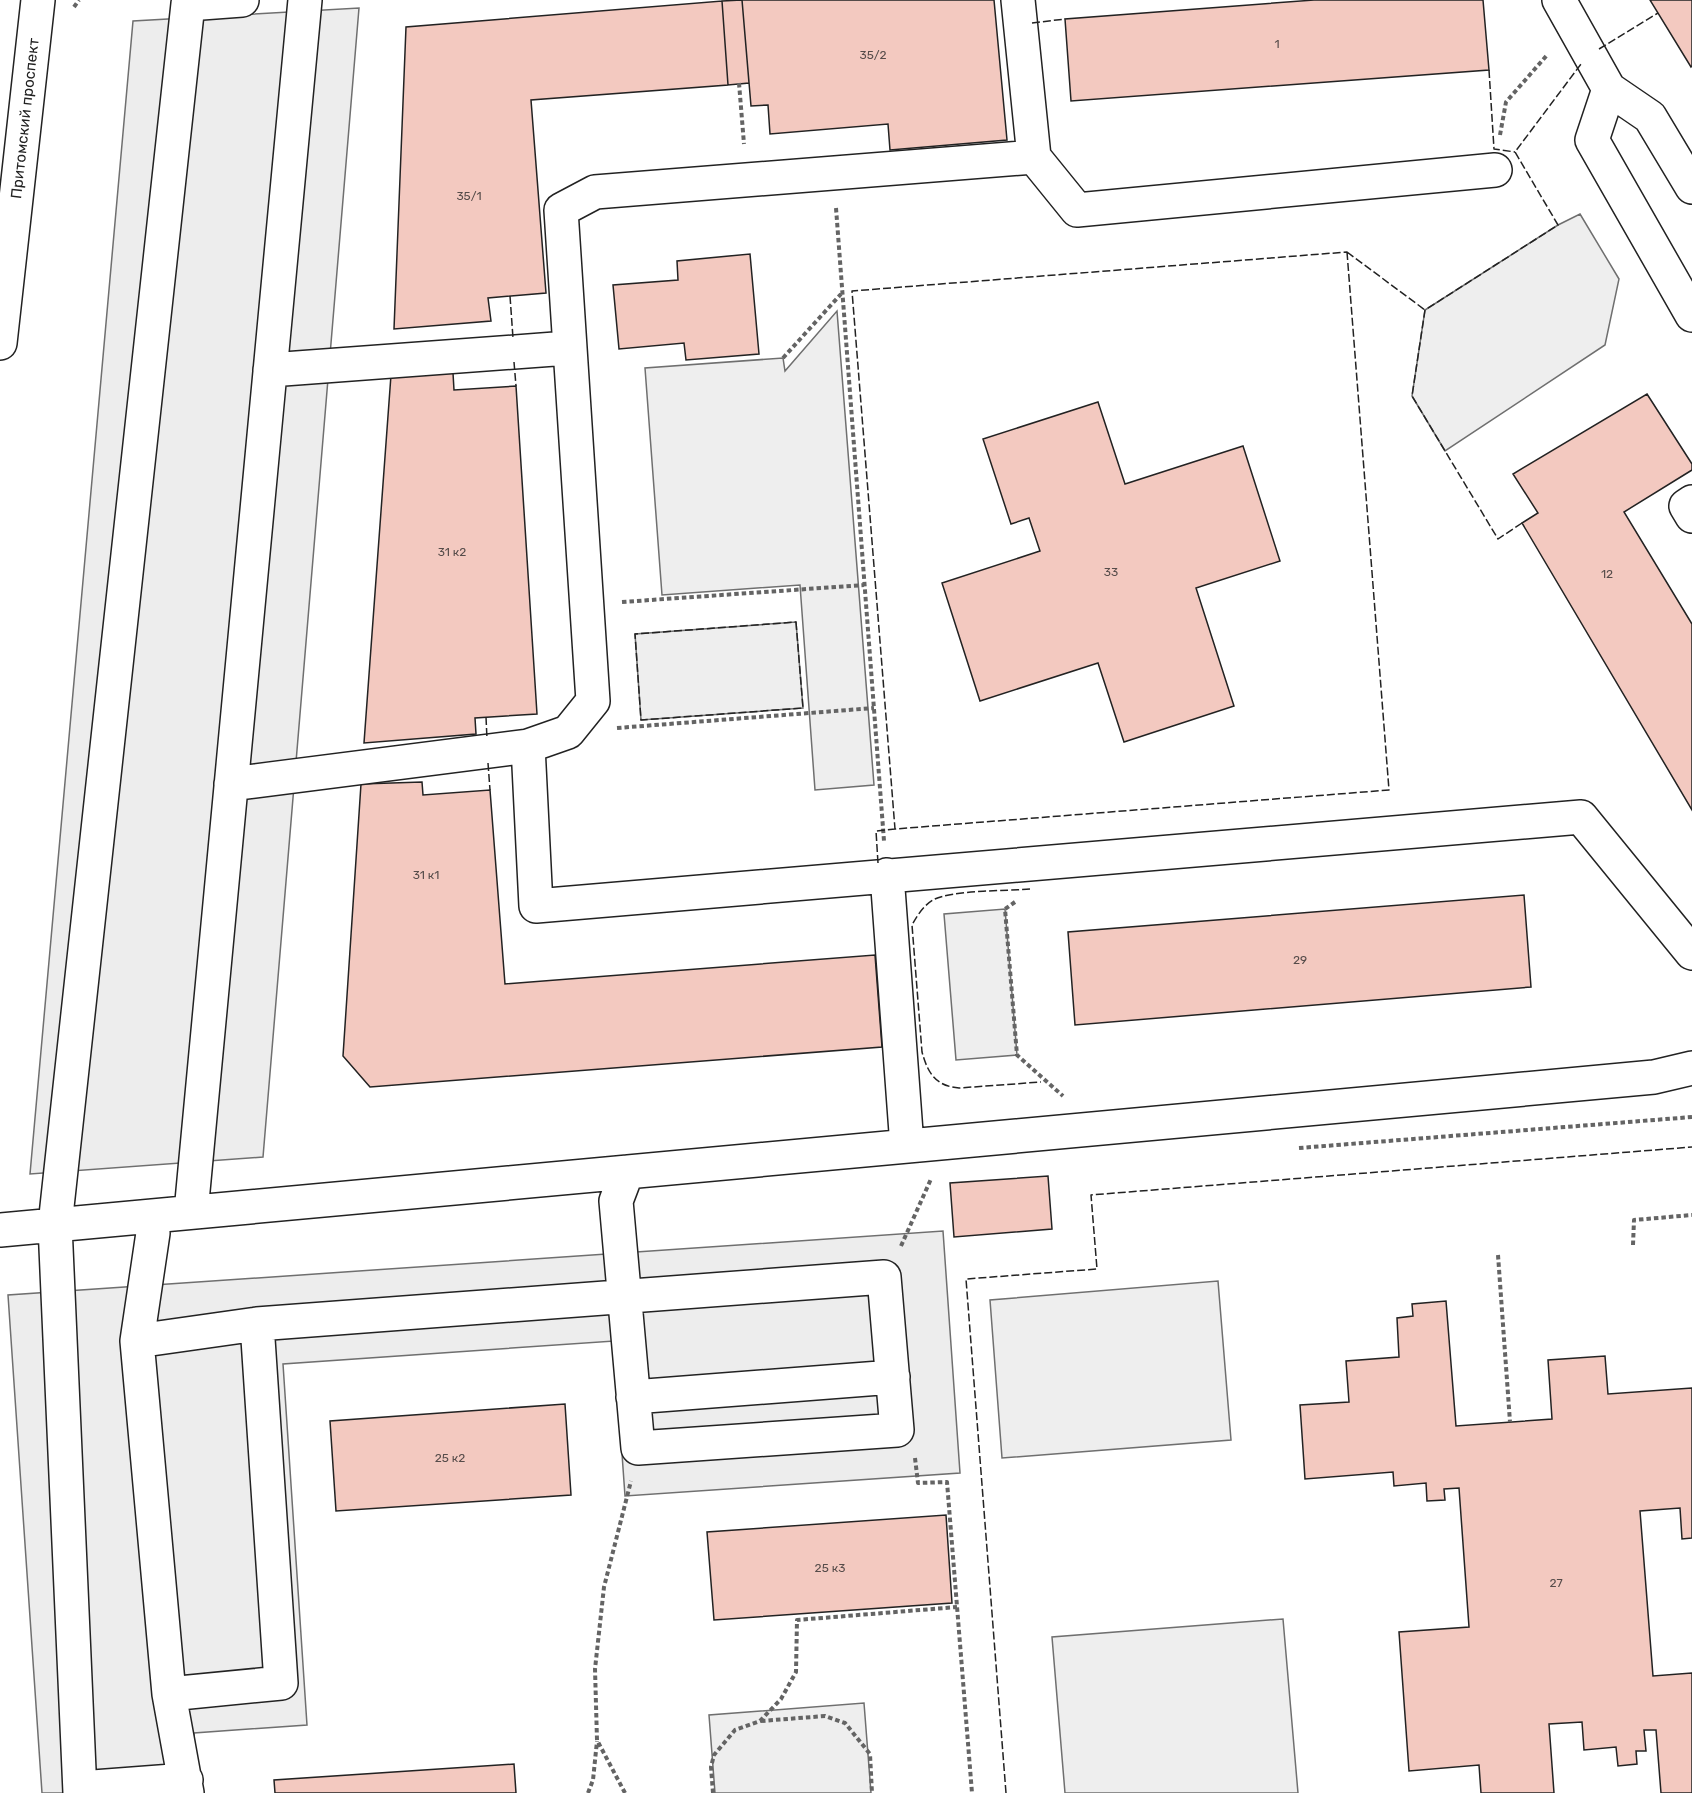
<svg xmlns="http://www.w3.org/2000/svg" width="1692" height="1793" font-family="Rubik,sans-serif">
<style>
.green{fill:#eee;stroke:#6f6f6f;stroke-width:1.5}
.parking{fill:#ededed;stroke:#6f6f6f;stroke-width:1.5}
.building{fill:#f3c9c0;stroke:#222;stroke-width:1.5}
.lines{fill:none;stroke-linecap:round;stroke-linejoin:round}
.minor-casing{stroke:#222;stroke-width:36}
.major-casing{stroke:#222;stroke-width:36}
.path{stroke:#646464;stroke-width:4;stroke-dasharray:4.5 3;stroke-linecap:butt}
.minor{stroke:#fff;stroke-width:33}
.major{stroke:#fff;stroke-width:33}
.fence{stroke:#222;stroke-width:1.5;stroke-dasharray:8 3;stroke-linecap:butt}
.labels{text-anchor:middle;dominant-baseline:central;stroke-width:4.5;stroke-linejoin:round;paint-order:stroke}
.number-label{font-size:12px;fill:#564c4a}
.street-label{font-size:15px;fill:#222;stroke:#fff}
</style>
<rect width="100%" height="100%" fill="#fff"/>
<path class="green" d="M1580,214L1619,279L1605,345L1445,451L1412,396L1425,310L1558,225Z
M837,311L874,785L815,790L800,585L662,595L645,368L783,358L785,371Z
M796,622L803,708L641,720L635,634Z
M1005,909L1017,1055L956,1060L944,914Z
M1218,1281L1231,1440L1002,1458L990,1300Z
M1283,1619L1298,1793H1065L1052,1637Z
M864,1703L871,1793H715L709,1715Z"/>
<path class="parking" d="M359,8L263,1157L30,1174L133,21Z
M943,1231L960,1473L625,1496L614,1341L283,1364L307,1725L194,1733L197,1793H42L8,1295Z"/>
<path class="building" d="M742,0H994L1007,140L890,150L888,124L770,134L768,105L751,106Z
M742,0L749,83L728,85L722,1Z
M1314,0H1483L1489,70L1071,101L1065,19Z
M1650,0H1692V66L1691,67Z
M722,1L728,85L531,100L546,293L488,298L491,321L394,329L406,27Z
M750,254L759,354L686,360L684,343L619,349L613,285L678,280L677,261Z
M453,373L454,390L516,386L537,714L475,718L476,734L364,743L391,375Z
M1647,394L1692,464V470L1624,512L1692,624V810L1522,523L1538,513L1513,474Z
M1098,402L1125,484L1243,446L1280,561L1196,588L1234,706L1124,742L1098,663L980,701L942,583L1040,551L1029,518L1011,524L983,439Z
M422,782L423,795L490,790L505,984L875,955L882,1047L370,1087L343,1056L361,784Z
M1524,895L1531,987L1075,1025L1068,932Z
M1048,1176L1052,1229L954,1237L950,1183Z
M1446,1301L1456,1426L1552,1419L1548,1360L1605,1356L1608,1394L1692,1388V1538L1682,1539L1680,1508L1640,1511L1653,1676L1692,1673V1793H1661L1656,1730H1644L1646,1751H1636L1637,1764L1618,1766L1616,1747L1584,1750L1582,1722L1549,1724L1554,1793H1481L1479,1765L1409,1771L1399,1632L1469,1627L1459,1488L1444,1489L1445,1500L1427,1501L1426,1483L1394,1486L1393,1472L1305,1479L1300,1405L1349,1402L1346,1361L1399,1357L1397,1318L1413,1316L1412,1304Z
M565,1404L571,1495L336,1511L330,1421Z
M946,1515L952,1603L714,1620L707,1532Z
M514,1764L516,1793H275L274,1780Z"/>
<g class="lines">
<defs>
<path id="minor" d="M1018,0L1034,157L595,192L561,210L593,701L568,732L528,746L536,906L1581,817L1692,953
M1559,0L1609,89L1650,117L1692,187
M1609,89L1592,140L1692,315
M1034,157L1077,210L1495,170
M270,370L568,348
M1692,502L1686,506L1692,516
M231,784L528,746
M887,875L907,1146
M191,1212L305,0
M152,1216L153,1233L137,1341L169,1694L187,1793
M0,1230L1654,1077L1692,1068
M137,1341L257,1324L884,1277L897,1430L638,1448L616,1201L627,1172
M633,1397L893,1377
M169,1694L281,1683L257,1324
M80,1788L186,1780
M80,1793L55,1225L188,4L242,0"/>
<g id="major">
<path id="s1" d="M0,343L38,0"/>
</g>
</defs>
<use href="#minor" class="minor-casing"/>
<use href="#major" class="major-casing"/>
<path class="path" d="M74,7L79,0
M739,83L744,144
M1500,135L1506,102L1548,54
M836,208L884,841
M783,358L841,294
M622,602L864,585
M617,728L874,708
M1015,902L1005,909L1017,1055L1063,1096
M1299,1148L1692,1117
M1633,1245L1634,1220L1692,1215
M901,1246L931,1179
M1498,1255L1510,1422
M915,1458L918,1483L947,1482L972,1793
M761,1721L825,1716L845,1723L870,1754L872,1793
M588,1793L593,1780L597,1741
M625,1793L597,1740L595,1669L604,1587L631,1481
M713,1793L711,1767L714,1755L735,1730L760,1721L781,1699L796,1672L797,1620L957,1607"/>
<use href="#minor" class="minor"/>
<use href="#major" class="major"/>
<path class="fence" d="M1032,23L1065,19
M1599,49L1658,13
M1489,70L1494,149L1515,152
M1347,252L1389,790L895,829L852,291Z
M1347,252L1425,310
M510,296L513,338
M514,362L516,386
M1522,523L1498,539L1412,396L1425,310L1558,225L1515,152L1581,64
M796,622L803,708L641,720L635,634Z
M486,717L487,739
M488,763L490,790
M878,863L876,831L895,829
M1030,889C1008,891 950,890 933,900C923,906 917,916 912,925L922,1052C928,1074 936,1086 959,1088L1041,1082
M1006,1793L966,1279L1097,1269L1091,1195L1692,1147"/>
</g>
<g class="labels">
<g class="number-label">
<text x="1277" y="44">1</text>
<text x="873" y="55">35/2</text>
<text x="469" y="196">35/1</text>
<text x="452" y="552">31 к2</text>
<text x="1111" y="572">33</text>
<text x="1607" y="574">12</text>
<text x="426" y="875">31 к1</text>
<text x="1300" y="960">29</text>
<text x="450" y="1458">25 к2</text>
<text x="830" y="1568">25 к3</text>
<text x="1556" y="1583">27</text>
</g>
<g class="street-label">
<text stroke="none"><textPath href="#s1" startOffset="226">Притомский проспект</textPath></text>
</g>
</g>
</svg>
